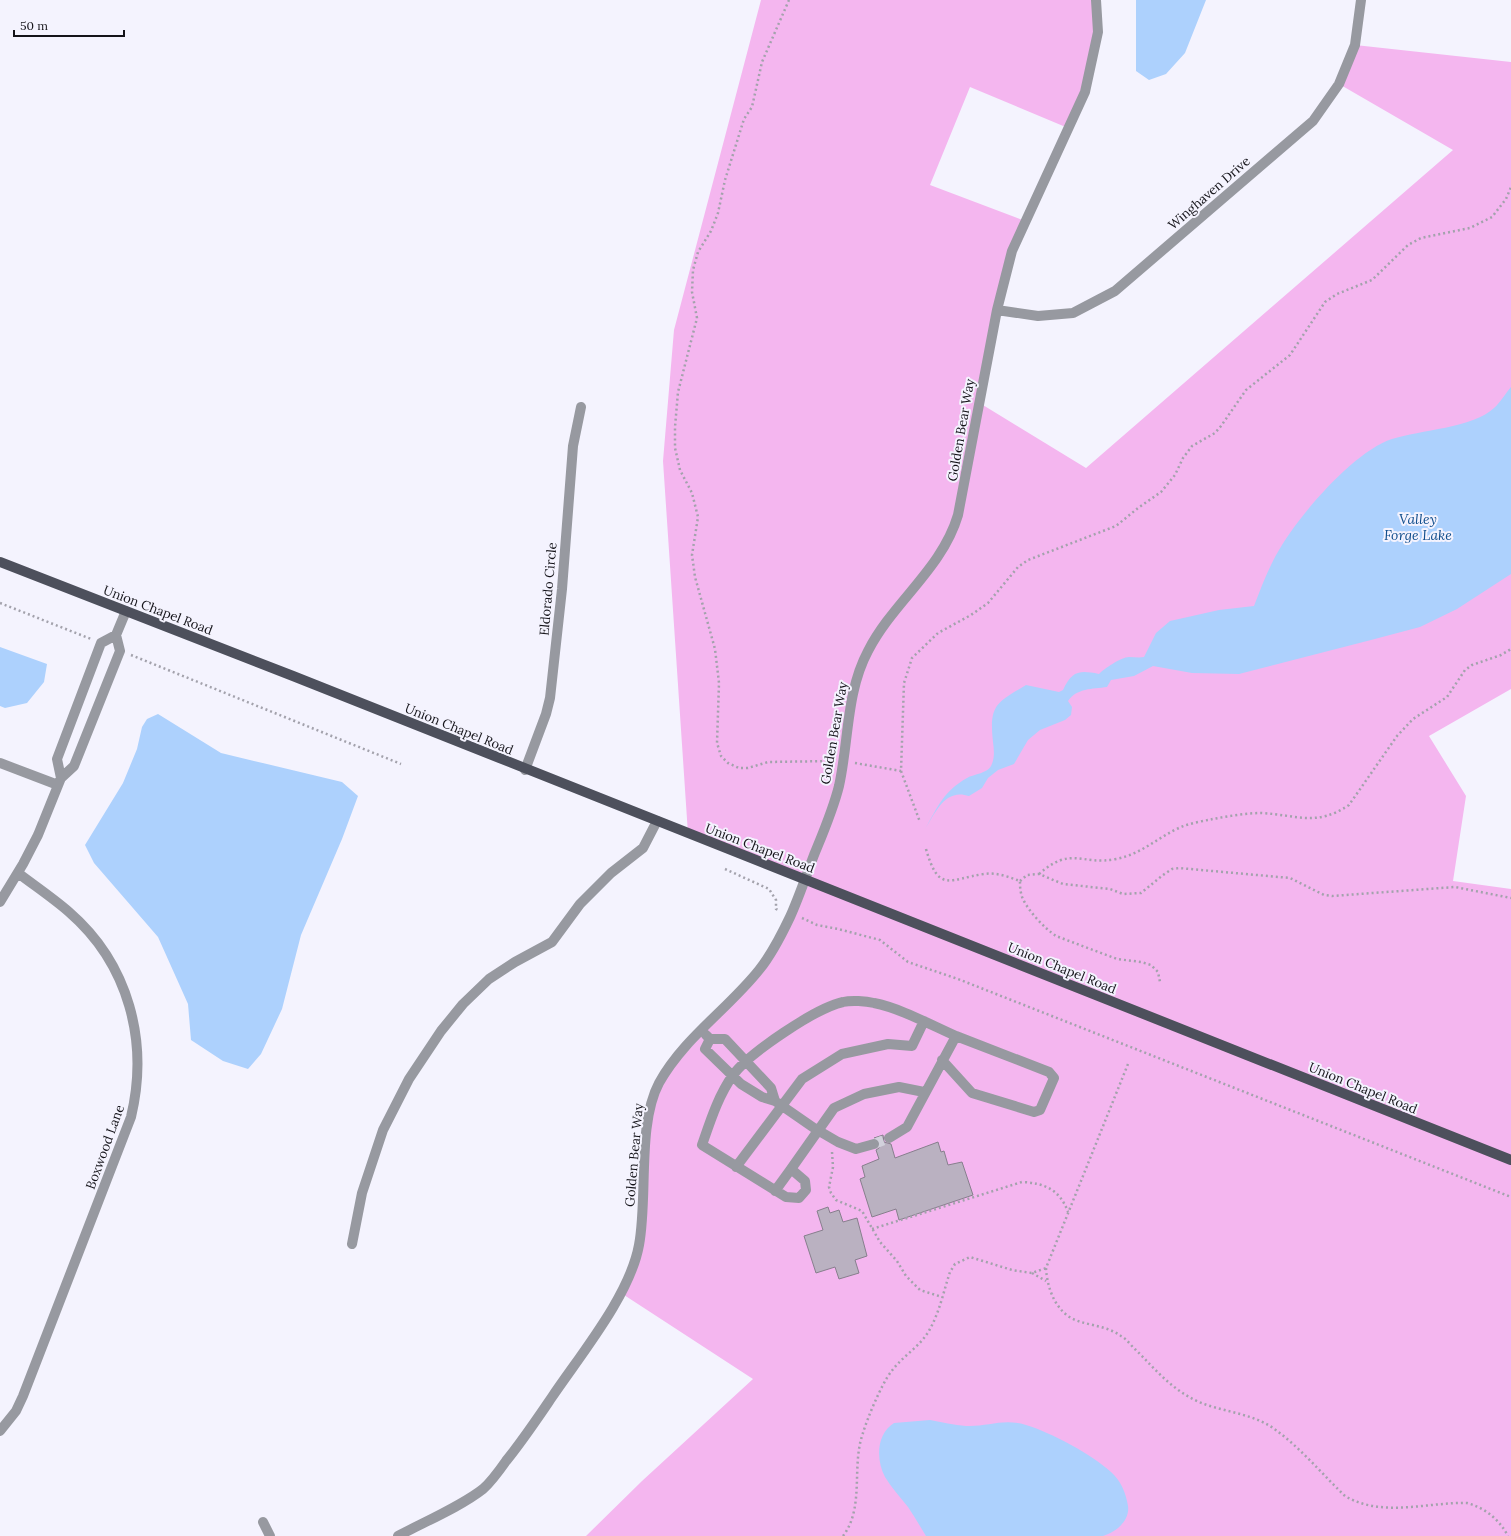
<svg xmlns="http://www.w3.org/2000/svg" width="1511" height="1536" font-family="Lora,serif">
<style>
.green{fill:#f4b6ef}
.water{fill:#add1fd}
.building{fill:#bab1c1;stroke:#877f8d}
.lines{fill:none;stroke-linecap:round;stroke-linejoin:round}
.minor-tunnel{stroke:#d2d1dc;stroke-width:10;stroke-dasharray:10 5;stroke-linecap:butt}
.path{stroke:#a3a2ac;stroke-width:2.5;stroke-dasharray:2 3;stroke-linecap:butt}
.minor{stroke:#9799a0;stroke-width:10}
.major{stroke:#4d505c;stroke-width:10}
.labels{text-anchor:middle;dominant-baseline:central;stroke-width:4;stroke-linejoin:round;paint-order:stroke}
.street-label{font-size:13px;fill:#141319;stroke:#f4f3fe}
.water-label{font-size:14px;font-style:italic;fill:#114e8d;stroke:#f4f3fe}
</style>
<rect width="100%" height="100%" fill="#f4f3fe"/>
<path class="green" d="M761,0H1096L1098,32L1085,92L1068,128L970,87L930,185L1025,221L1012,251L978,402L1086,468L1453,150L1339,84L1355,45L1511,62V689L1429,736L1466,796L1453,881L1511,889V1536H586L642,1481L753,1379L621,1293L635,1261L647,1131L657,1086L761,968L804,880L688,834L663,461L674,330Z"/>
<path class="water" d="M1136,0H1206L1185,53L1166,74L1149,80L1136,71Z
M1511,387V574L1457,609L1420,627L1371,640L1239,674L1192,673L1153,666L1134,676L1111,680L1107,687C1092,689 1077,688 1068,701L1072,707L1071,715L1065,720L1040,730L1028,740L1014,764L998,770L988,778L982,788L969,796C945,788 936,812 925,829C939,805 943,792 967,778C974,774 988,773 991,766C995,758 994,750 993,742C989,705 996,703 1026,685L1059,692L1063,690C1072,671 1079,670 1099,674C1104,669 1121,657 1129,657C1134,657 1139,658 1144,657L1156,633L1170,621L1219,610L1254,606C1262,585 1270,564 1282,545C1303,511 1355,451 1392,439C1420,430 1473,428 1494,408C1500,403 1505,394 1511,387Z
M0,647L47,664L44,682L27,703L5,708L0,706Z
M158,714L221,753L342,782L358,796L342,839L301,935L282,1009L261,1054L248,1069L223,1061L191,1040L188,1004L158,937L94,863L85,845L123,783L137,749L142,727L147,719Z
M930,1420C942,1422 954,1425 966,1426C988,1427 1003,1418 1026,1425C1050,1432 1093,1455 1111,1472C1121,1481 1126,1493 1128,1506C1130,1521 1116,1532 1103,1536H926C920,1526 914,1516 908,1507C900,1497 891,1487 885,1477C876,1460 876,1434 894,1423Z"/>
<path class="building" d="M883,1135L884,1142L891,1144L895,1158L938,1142L941,1152L944,1151L948,1165L962,1162L973,1195L899,1220L896,1209L872,1217L860,1179L865,1177L862,1166L879,1159L876,1150L879,1148L880,1143L878,1139L874,1138Z
M828,1207L830,1213L839,1210L843,1222L857,1218L867,1256L855,1260L859,1273L839,1279L835,1267L816,1273L804,1236L823,1230L817,1211Z"/>
<g class="lines">
<path class="minor-tunnel" d="M874,1144L889,1138"/>
<path class="path" d="M789,0L762,62L752,107L744,119L725,180L718,213L711,231L698,252L693,270L692,292L697,318L678,392L675,427V448L680,470L692,493L698,517L692,555L695,577L715,649L719,683L717,743L721,756L728,763L739,768H748L768,762L832,761
M0,603L91,639
M131,655L401,764
M855,763L901,771L904,683L912,658L938,633L971,615L988,603L1018,567L1028,560L1116,526L1138,508L1161,492L1175,475L1183,458L1192,446L1215,433L1221,426L1246,390L1290,355L1325,302L1337,294L1372,280L1408,245L1421,238L1470,228L1492,217L1506,199L1511,187
M901,771L920,822
M926,849C939,894 949,879 984,874C996,872 1009,877 1020,881C1020,885 1020,889 1021,893C1023,906 1045,929 1056,936L1117,959L1141,962L1151,965L1158,972L1160,982
M725,869L769,889L776,900V909L780,911
M1039,874C1072,845 1081,866 1116,859C1142,854 1158,837 1181,827C1191,823 1203,821 1213,819C1229,816 1246,813 1262,813C1297,815 1316,827 1349,805L1397,736L1413,719L1447,697L1465,670L1472,665L1501,655L1511,649
M1020,881L1027,875L1039,874L1063,884L1110,889L1123,894L1141,893L1163,875L1172,869L1179,868L1290,878L1324,895L1332,896L1455,887L1511,898
M802,918L817,925L838,929L880,940L908,962L958,979L1511,1197
M1128,1064L1046,1268C1047,1285 1053,1305 1068,1316C1082,1326 1105,1324 1121,1336C1127,1339 1131,1346 1136,1350C1156,1370 1172,1390 1199,1402C1223,1412 1251,1413 1273,1428C1300,1447 1321,1473 1345,1496C1382,1518 1427,1502 1467,1503C1485,1508 1499,1519 1508,1536
M832,1152L833,1167L829,1187L831,1193L836,1200L862,1211L880,1242L897,1261L906,1276L920,1290L942,1297
M872,1229L1022,1182C1045,1183 1060,1190 1068,1212
M1032,1273L1046,1281
M843,1536C865,1507 851,1466 863,1433C867,1419 882,1383 891,1372C903,1355 922,1346 931,1327C940,1310 944,1290 950,1272L955,1264L970,1257L1012,1270L1032,1273L1046,1268"/>
<path class="minor" d="M997,310L1038,316L1073,313L1115,291L1313,121L1339,84L1355,45L1361,0
M116,635L126,611
M0,763L58,785
M525,770L546,714L550,698L562,589L573,446L581,407
M0,902L23,864L38,835L61,778L74,766L120,651L116,635L101,643L57,759L61,778
M706,1035L710,1039H725L771,1088L775,1101
M710,1039L705,1049L741,1084L762,1097L775,1101L814,1128L838,1142L856,1149L874,1144
M924,1092L899,1087L864,1094L834,1108L791,1169L805,1181L806,1190L799,1198L786,1197L702,1145C710,1122 718,1096 733,1075C749,1053 816,1008 843,1002C851,1000 866,1001 874,1003C900,1008 931,1025 956,1036
M889,1138L907,1127L956,1036L1049,1072L1054,1078L1040,1110L1034,1112L972,1093L942,1060
M736,1167L802,1079L842,1054L888,1044L912,1046L924,1021
M775,1191L791,1169
M352,1244L362,1193L383,1130L409,1079L441,1031L463,1004L489,979L515,962L552,942L580,904L611,873L643,848L657,821
M0,1431L16,1411L23,1396L131,1117C149,1042 129,964 69,912C53,898 35,886 18,873
M263,1522L270,1536
M398,1536C424,1522 460,1507 483,1489C492,1481 499,1471 506,1461C523,1440 537,1419 552,1397C581,1354 630,1295 639,1245C648,1198 637,1124 659,1083C684,1038 728,1009 759,970C772,954 781,936 790,917C799,897 806,876 814,855C823,833 833,810 839,786C849,741 846,692 868,651C893,602 942,569 958,515L997,310L1012,251L1085,92L1098,32L1096,0"/>
<path class="major" d="M0,562L293,676L1511,1160"/>
</g>
<g class="labels">
<g class="street-label">
<text transform="translate(1209 193) rotate(-41)">Winghaven Drive</text>
<text transform="translate(961 430) rotate(-80)">Golden Bear Way</text>
<text transform="translate(548 589) rotate(-85)">Eldorado Circle</text>
<text transform="translate(158 610) rotate(21)">Union Chapel Road</text>
<text transform="translate(459 729) rotate(22)">Union Chapel Road</text>
<text transform="translate(834 733) rotate(-80)">Golden Bear Way</text>
<text transform="translate(760 848) rotate(21)">Union Chapel Road</text>
<text transform="translate(1062 968) rotate(22)">Union Chapel Road</text>
<text transform="translate(1363 1088) rotate(22)">Union Chapel Road</text>
<text transform="translate(105 1147) rotate(-70)">Boxwood Lane</text>
<text transform="translate(634 1155) rotate(-85)">Golden Bear Way</text>
</g>
<g class="water-label">
<text x="1418" y="519">Valley<tspan x="1418" dy="16">Forge Lake</tspan></text>
</g>
</g>
<path d="M14 30v6h110v-6" fill="none" stroke="#141319" stroke-width="2"/>
<text x="20" y="30" font-size="12" fill="#141319" stroke="#f4f3fe" stroke-width="3" paint-order="stroke">50 m</text>
</svg>
